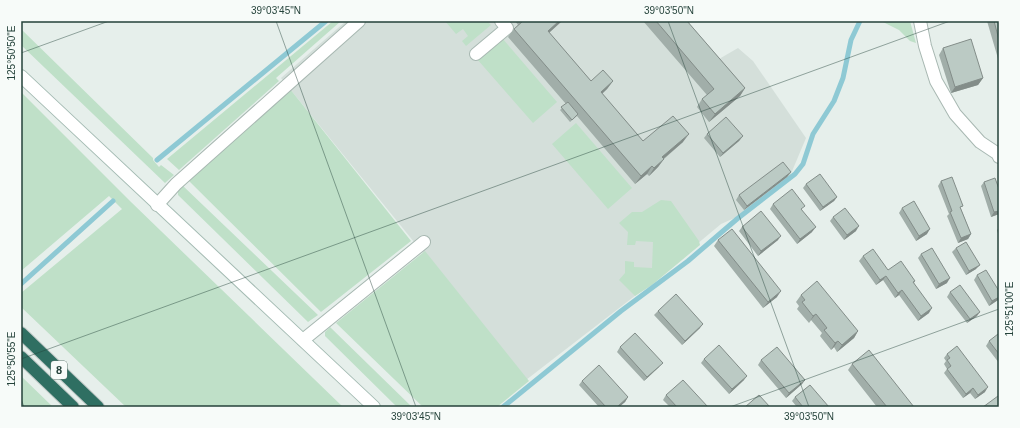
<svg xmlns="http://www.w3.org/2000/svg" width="1020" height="428" font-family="Arial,sans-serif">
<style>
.built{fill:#d4dfda}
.green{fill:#bfe0c8}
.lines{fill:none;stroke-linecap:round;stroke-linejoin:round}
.stream{stroke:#8ec9d4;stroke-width:5}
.street-casing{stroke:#a8b8b2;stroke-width:14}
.secondary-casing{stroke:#a4bbb3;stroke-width:14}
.highway-casing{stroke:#c2cac8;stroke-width:14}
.street{stroke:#fff;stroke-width:12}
.secondary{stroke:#fff;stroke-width:12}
.highway{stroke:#2f6f62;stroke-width:12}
.wall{fill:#a1aea9}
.shaded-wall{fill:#838d89}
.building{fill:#bbcac4;stroke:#838d89}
.ticks{fill:none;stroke:#24423a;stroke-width:1;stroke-opacity:0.45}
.labels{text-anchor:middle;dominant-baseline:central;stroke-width:3;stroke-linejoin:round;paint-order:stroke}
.shield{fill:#f7fbf9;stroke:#637a73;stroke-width:1}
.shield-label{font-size:11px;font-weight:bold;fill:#24423a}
.neatline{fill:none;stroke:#24423a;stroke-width:1.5}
.ticks-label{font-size:10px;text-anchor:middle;fill:#24423a}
</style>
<rect width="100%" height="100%" fill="#e6efeb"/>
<path class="built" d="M346,21H686L719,59L738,48L753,61L806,138L790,176L739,216L721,224L636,295L526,380L281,78Z"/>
<path class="green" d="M333,21H341L276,78L279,81L179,170L167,159Z
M445,21H487L491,25L466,46L462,41L468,36L463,29L456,34Z
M881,21H910L916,43L910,41L899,30Z
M21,29L153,158V160L159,167L161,165L174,175L165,183L21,45Z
M502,38L557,102L533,123L477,59Z
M290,89L411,241L321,312L188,180Z
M21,92L131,202L343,407H126L21,307V293L122,209L109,196L21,271Z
M576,123L632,188L608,209L552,144Z
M182,185L318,315L308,322L178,195V189Z
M661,200L671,201L699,241L700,245L652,285L635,296L619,280L625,273V261L634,262V267L652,268L653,242L636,241L635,245H627L628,232L619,223L632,212H642Z
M425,251L529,381L497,407H423L336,323Z
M330,327L412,407H397L325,336V332Z
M21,376L53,407H21Z"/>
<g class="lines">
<path class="stream" d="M157,160L326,21
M21,284L113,201
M503,407L621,311L688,261L737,219L795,174L803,164L813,134L834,101L843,78L851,40L860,21"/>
<defs>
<path id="street" d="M920,21L925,46L936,81L955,114L980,142L998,154L999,157
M476,54L507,28L501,21
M157,205L176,184L359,21
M303,340L424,242"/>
<path id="secondary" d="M21,76L374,407"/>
<path id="highway" d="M21,333L98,407
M21,357L73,407"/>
</defs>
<use href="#street" class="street-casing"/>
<use href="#secondary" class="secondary-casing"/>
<use href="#highway" class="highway-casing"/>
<use href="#street" class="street"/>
<use href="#secondary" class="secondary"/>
<use href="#highway" class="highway"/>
</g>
<path class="wall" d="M515,21H562L549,33L591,81H613L607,89L602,94L643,141L683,142L664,159L658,167L649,176L647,174L635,184L577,116L570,122L560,110L566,104L508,37L514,29L518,25Z
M643,21H687L745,88L740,96L709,122L697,107L702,99L707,95Z
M987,21H999V62Z
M943,48L983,78L978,85L951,93L939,55Z
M707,134L743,136L739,141L720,157L704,138Z
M791,172L787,177L744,210L736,200L739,195Z
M941,181L961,209L971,234L968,239L958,243L947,216L949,214L938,186Z
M984,182L999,214L991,217L981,186Z
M806,184L837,197L834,201L820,211L803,188Z
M773,204L802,210L812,232L797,244L770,209Z
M902,208L927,234L916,241L899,213Z
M833,217L856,231L844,240L830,221Z
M742,227L778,240L758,256L739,231Z
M999,228V237L997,230Z
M718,240L777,297L763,308L714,246Z
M956,248L976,269L966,275L952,252Z
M921,254L947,283L936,289L918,258Z
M863,256L888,270L915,281L914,283L929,313L918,321L899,295L895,298L883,280L876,285L859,261Z
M977,275L998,300L989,306L974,280Z
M950,292L977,316L967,323L947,297Z
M801,295L858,331L854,338L837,352L834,347L831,350L820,336L822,333L811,320L809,323L797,309L799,306L796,302Z
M658,311L700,328L682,345L654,315Z
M999,335V363L986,346L989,341Z
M620,347L659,367L644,381L617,352Z
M947,354L985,392L975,399L970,393L963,398L944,373L947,369L944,364L946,361L944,358Z
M704,359L744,380L729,394L701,363Z
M761,360L805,380L802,384L786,398L758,365Z
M852,364L914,407H877L848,370Z
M582,381L628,397L625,402L619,407H599L579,385Z
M666,395L708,407H670L663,400Z
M795,397L829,407H797L792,401Z"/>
<path class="shaded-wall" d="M559,21H562L542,39L548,31Z
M983,78L978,85L951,93L955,87Z
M613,81L607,89L595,100L601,92Z
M745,88L740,96L709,122L715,114Z
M689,134L683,142L656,165L662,157Z
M743,136L739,141L720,157L723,153Z
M664,159L658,167L649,176L654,168Z
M652,166L647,174L635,184L641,176Z
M791,172L787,177L744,210L747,206Z
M837,197L834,201L820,211L823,207Z
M999,211V214L991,217L994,212Z
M859,226L856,231L844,240L847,235Z
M816,227L812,232L797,244L800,239Z
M930,229L927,234L916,241L919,236Z
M971,234L968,239L958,243L961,238Z
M781,236L778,240L758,256L761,251Z
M980,265L976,269L966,275L969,271Z
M886,276L883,280L876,285L880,280Z
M950,278L947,283L936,289L939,284Z
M902,290L899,295L895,298L898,293Z
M781,291L777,297L763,308L768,302Z
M999,297L998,300L989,306L992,301Z
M932,308L929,313L918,321L921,316Z
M980,312L977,316L967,323L970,319Z
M816,314L811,320L809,323L813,316Z
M703,324L700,328L682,345L685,341Z
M858,331L854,338L837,352L842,345Z
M838,341L834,347L831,350L835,343Z
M663,363L659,367L644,381L647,377Z
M747,376L744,380L729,394L732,389Z
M805,380L802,384L786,398L789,393Z
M988,387L985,392L975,399L978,395Z
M973,388L970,393L963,398L966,394Z
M628,397L625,402L619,407H617Z"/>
<path class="building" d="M523,21H559L548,31L591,81L603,70L613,81L601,92L643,141L673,116L689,134L662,157L664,159L654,168L652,166L641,176L514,29Z
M656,21H687L745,88L715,114L702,99L714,89Z
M994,21H999V40Z
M971,39L983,78L955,87L943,48Z
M568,102L578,114L572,120L561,107Z
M726,117L743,136L723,153L707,134Z
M783,162L791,172L747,206L739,195Z
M820,174L837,197L823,207L806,184Z
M952,177L963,206L960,207L971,234L961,238L950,212L952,211L941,181Z
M995,178L999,189V211L994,212L984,182Z
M792,189L805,206L801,209L816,227L800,239L773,204Z
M914,201L930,229L919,236L902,208Z
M845,208L859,226L847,235L833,217Z
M761,211L781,236L761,251L742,227Z
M732,229L781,291L768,302L718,240Z
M966,242L980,265L969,271L956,248Z
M932,248L950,278L939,284L921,254Z
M873,249L888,270L901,261L915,281L913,282L932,308L921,316L902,290L898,293L886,276L880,280L863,256Z
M986,270L999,291V297L992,301L977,275Z
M817,281L858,331L842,345L838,341L835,343L824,330L827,328L816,314L813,316L802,302L805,300L801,295Z
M960,285L980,312L970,319L950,292Z
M676,294L703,324L685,341L658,311Z
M635,333L663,363L647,377L620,347Z
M998,334L999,335V354L989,341Z
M719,345L747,376L732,389L704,359Z
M957,346L988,387L978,395L973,388L966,394L947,369L951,366L947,360L950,358L947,354Z
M777,347L805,380L789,393L761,360Z
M869,350L914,407H887L852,364Z
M599,365L628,397L617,407H606L582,381Z
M683,380L708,407H677L666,395Z
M810,385L829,407H803L795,397Z
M759,395L770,407H745Z
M998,396L999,397V407H983Z"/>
<path class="ticks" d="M276,21L416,407M668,21L809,407M21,53L109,21M21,359L950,21M21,399L24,407M730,407L999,309"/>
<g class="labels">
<rect class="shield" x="51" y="361" width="16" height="18" rx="3"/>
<g class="shield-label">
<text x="59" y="370">8</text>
</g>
</g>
<rect width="1020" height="428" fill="none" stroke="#f7fbf9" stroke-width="44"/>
<rect x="22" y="22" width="976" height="384" class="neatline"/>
<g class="ticks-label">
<text x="276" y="14">39°03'45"N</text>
<text x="669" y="14">39°03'50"N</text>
<text transform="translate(11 53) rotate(-90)" y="4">125°50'50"E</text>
<text transform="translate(1009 309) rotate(-90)" y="4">125°51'00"E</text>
<text transform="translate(11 359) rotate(-90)" y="4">125°50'55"E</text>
<text x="416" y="420">39°03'45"N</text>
<text x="809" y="420">39°03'50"N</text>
</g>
</svg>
